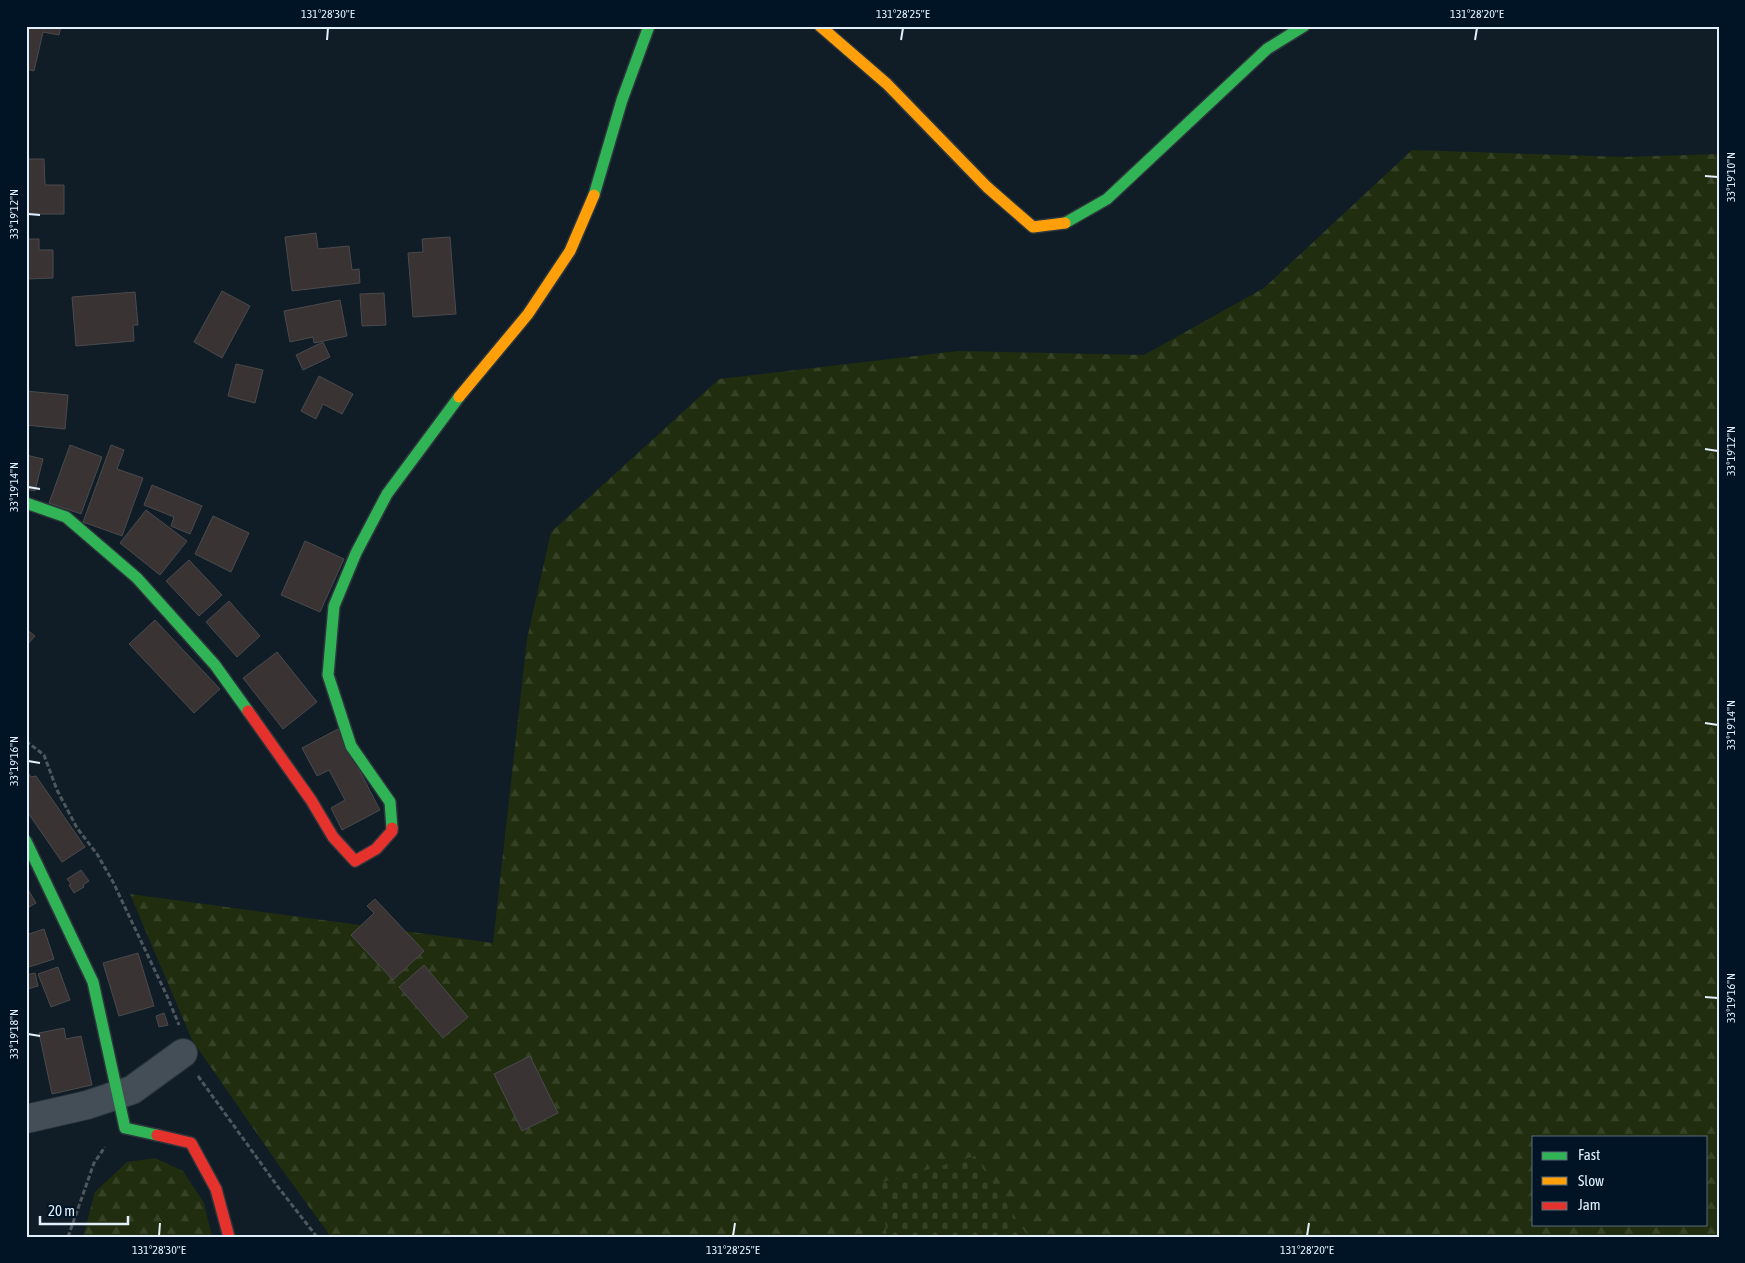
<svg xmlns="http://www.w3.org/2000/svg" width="1745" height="1263" font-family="'Asap Condensed',sans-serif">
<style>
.forest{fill:url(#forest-firs);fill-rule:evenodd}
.cemetery{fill:url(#cemetery-stones)}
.building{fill:#3a3334;stroke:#4a4a4c}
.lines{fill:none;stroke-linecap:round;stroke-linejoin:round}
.street-casing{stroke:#2d363d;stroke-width:30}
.fast-casing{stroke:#2d363d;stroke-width:14}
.slow-casing{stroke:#2d363d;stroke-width:14}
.jam-casing{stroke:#2d363d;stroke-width:14}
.path{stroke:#4e575d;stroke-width:3;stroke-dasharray:5 2.5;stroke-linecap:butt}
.street{stroke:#444e56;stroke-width:28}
.fast{stroke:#30b455;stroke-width:11}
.slow{stroke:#ff9f0a;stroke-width:11}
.jam{stroke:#e5322d;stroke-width:11}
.ticks{fill:none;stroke:#e2f0fc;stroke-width:2}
.neatline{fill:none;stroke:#e2f0fc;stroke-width:2}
.ticks-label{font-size:12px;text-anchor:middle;fill:#e2f0fc}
</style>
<defs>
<pattern id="forest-firs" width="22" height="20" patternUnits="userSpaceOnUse" patternTransform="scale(1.25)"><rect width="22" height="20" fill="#202d0e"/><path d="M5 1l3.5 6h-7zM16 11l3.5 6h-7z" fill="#354226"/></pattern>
<pattern id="cemetery-stones" width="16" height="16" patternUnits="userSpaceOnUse" patternTransform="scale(1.25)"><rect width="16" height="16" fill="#202d0e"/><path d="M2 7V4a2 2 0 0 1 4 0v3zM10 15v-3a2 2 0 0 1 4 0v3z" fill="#354226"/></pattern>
</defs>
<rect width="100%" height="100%" fill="#101d26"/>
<path class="forest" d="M1412,150L1624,157L1719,154V1237H331L283,1171L192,1040L130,894L493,943L527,639L551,532L719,379L958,351L1144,355L1264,288ZM1534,1137H1706V1224H1534Z
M155,1158L183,1171L204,1203L212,1237H83L95,1192L127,1162Z"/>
<path class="cemetery" d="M975,1156L1025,1232L1030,1237H887L880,1183Z"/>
<path class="building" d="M26,26H61L59,35L43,32L34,71L26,69Z
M26,159H44L45,185H64V214H26Z
M316,233L318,249L349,246L352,270L359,269L360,283L292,291L285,237Z
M450,237L456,314L413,317L408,253L423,252L422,239Z
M26,239H39V250H53V278L26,279Z
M222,291L250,306L222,358L194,342Z
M135,292L138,325H133L134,341L76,346L72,297Z
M384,293L386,325L362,326L360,294Z
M340,300L347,336L314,343L313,337L290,342L284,311Z
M323,342L330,357L303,370L296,355Z
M236,364L263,370L255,403L228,396Z
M319,376L353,394L342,414L323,404L316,419L301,411Z
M26,391L68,395L65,429L26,425Z
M70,445L102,457L81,514L49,503Z
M111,445L124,450L117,469L143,478L122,536L83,522Z
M26,455L43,459L35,491L26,489Z
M152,485L202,506L190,534L171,526L174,517L144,505Z
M146,510L187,541L160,575L120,543Z
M213,516L249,533L231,572L195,554Z
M305,541L344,559L320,612L281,595Z
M189,560L222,595L199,616L166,581Z
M229,601L260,636L237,657L206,622Z
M155,620L220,689L194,713L129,644Z
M26,629L35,636L26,646Z
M277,652L317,702L283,729L243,678Z
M338,729L380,810L342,830L331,808L345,800L329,770L317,776L302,748Z
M26,770L31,777L36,776L85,847L62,862L26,810Z
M81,870L89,881L83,885L84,887L74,893L69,885L71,884L67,879Z
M26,886L36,903L26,909Z
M375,899L424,951L393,980L351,935L374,913L367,906Z
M44,929L54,959L26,968V935Z
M138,953L154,1006L119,1016L103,963Z
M424,965L468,1017L443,1038L399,987Z
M58,967L70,1000L51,1007L38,974Z
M35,973L38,986L28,989L26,975Z
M164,1013L168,1025L159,1027L156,1016Z
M64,1028L66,1039L81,1036L92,1085L52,1094L39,1033Z
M530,1056L558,1113L522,1131L494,1074Z"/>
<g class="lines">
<defs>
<path id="street" d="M26,1119L87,1105L132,1090L183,1053"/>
<path id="fast" d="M594,195L622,100L649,26
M1065,223L1107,199L1267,49L1304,26
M26,503L66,517L137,578L215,665L248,711
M392,828L390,802L351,746L328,675L334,606L356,553L387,494L459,397
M26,841L93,982L125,1128L157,1135"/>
<path id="slow" d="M820,26L887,84L987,187L1033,227L1065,223
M459,397L528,314L570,251L594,195"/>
<path id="jam" d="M248,711L311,800L333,837L355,861L376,849L392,831V828
M157,1135L191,1143L216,1189L229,1237"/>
</defs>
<use href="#street" class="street-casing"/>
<use href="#fast" class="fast-casing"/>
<use href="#slow" class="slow-casing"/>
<use href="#jam" class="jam-casing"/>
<path class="path" d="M26,741L44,755L57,790L77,828L97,854L113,882L167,996L179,1025
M198,1076L278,1187L317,1237
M68,1237L94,1163L105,1147"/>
<use href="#street" class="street"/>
<use href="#fast" class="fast"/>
<use href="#slow" class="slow"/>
<use href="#jam" class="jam"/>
</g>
<path class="ticks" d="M327,40L328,28M901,40L903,28M1475,40L1477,28M1705,176L1718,177M28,214L40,215M1705,449L1718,451M28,487L40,489M1705,723L1718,725M28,761L40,763M1705,997L1718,998M28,1034L40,1036M159,1236L160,1223M733,1236L735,1223M1307,1236L1309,1223"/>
<rect width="1745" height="1263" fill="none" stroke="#011425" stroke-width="55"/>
<rect x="1532" y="1136" width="175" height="90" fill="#011425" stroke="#5b6c7b"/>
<rect x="1542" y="1152" width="25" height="8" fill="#30b455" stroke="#5b6c7b"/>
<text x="1578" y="1160" font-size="15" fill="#e2f0fc">Fast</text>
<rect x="1542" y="1177" width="25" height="8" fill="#ff9f0a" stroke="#5b6c7b"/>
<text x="1578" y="1186" font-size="15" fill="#e2f0fc">Slow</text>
<rect x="1542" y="1202" width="25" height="8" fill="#e5322d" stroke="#5b6c7b"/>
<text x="1578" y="1210" font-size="15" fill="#e2f0fc">Jam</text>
<path d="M40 1216v8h88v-8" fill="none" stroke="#e2f0fc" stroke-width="2.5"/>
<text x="48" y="1216" font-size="15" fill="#e2f0fc" stroke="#011425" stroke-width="4" paint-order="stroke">20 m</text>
<rect x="28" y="28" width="1690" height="1208" class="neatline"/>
<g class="ticks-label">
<text x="328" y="18">131°28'30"E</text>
<text x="903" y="18">131°28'25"E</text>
<text x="1477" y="18">131°28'20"E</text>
<text transform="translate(1731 177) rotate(-90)" y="4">33°19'10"N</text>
<text transform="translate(14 214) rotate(-90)" y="4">33°19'12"N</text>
<text transform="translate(1731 451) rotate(-90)" y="4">33°19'12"N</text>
<text transform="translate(14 487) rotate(-90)" y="4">33°19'14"N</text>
<text transform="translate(1731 725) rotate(-90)" y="4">33°19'14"N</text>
<text transform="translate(14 761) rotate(-90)" y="4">33°19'16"N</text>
<text transform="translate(1731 998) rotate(-90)" y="4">33°19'16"N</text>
<text transform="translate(14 1034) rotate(-90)" y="4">33°19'18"N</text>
<text x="159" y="1254">131°28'30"E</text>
<text x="733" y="1254">131°28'25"E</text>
<text x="1307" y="1254">131°28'20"E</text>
</g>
</svg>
